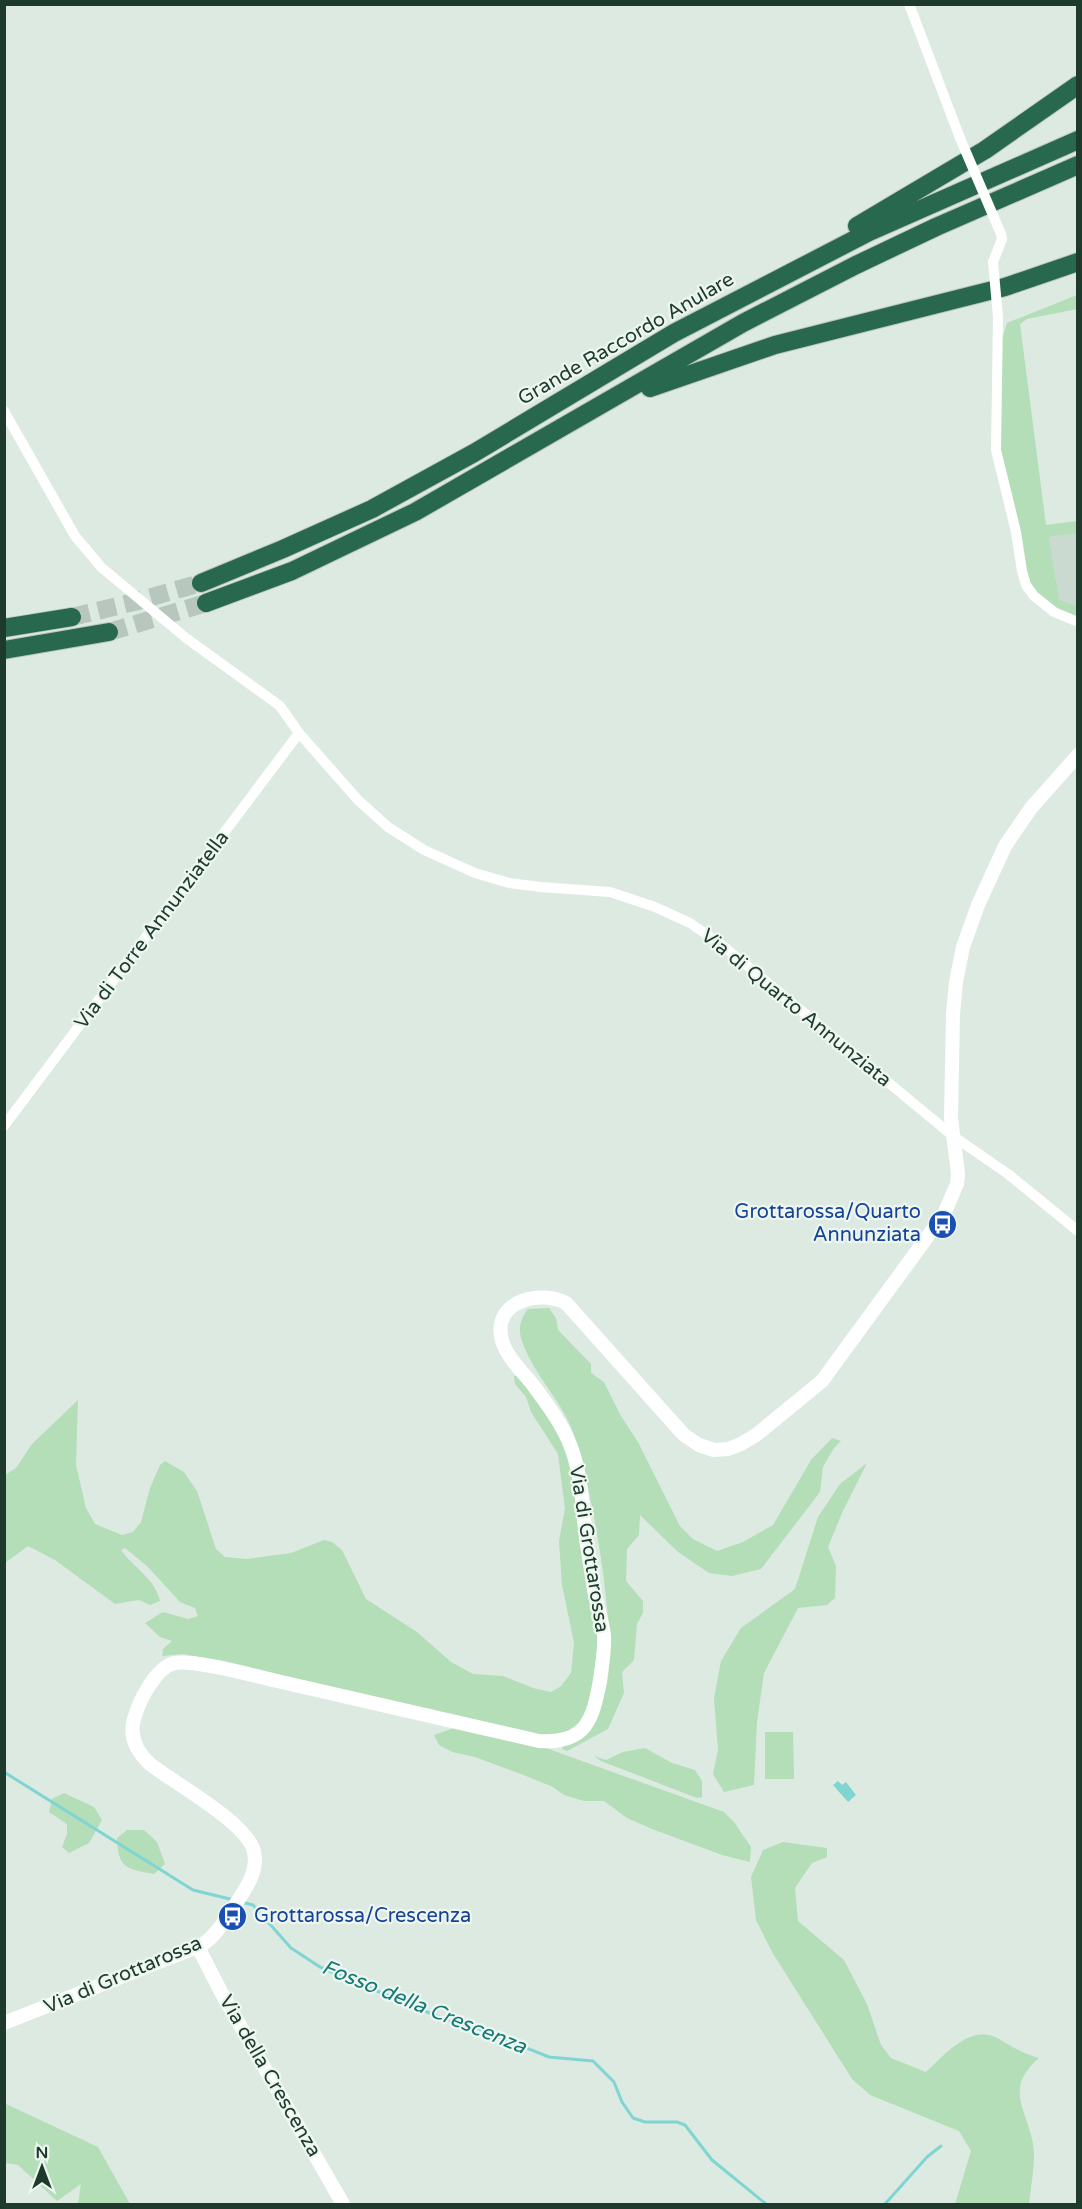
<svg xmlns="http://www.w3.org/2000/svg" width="1082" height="2209" font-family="'Varela Round',sans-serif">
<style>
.built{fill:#cbdad0}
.green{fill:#b3deb7}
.water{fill:#7fd5d2}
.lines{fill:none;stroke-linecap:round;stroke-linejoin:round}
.stream{stroke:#7fd5d2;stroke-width:3}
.motorway-tunnel{stroke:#b7c7be;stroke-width:18;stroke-dasharray:18 9;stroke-linecap:butt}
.motorway-casing{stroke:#bbc4c0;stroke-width:20}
.minor{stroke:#fff;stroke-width:10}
.tertiary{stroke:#fff;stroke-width:14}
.motorway{stroke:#27684f;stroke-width:18}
.minor-bridge{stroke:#fff;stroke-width:10}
.labels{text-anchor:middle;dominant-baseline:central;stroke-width:4.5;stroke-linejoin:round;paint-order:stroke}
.street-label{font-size:20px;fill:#1d3a2d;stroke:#edf7f0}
.transit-label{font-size:20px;fill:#164399;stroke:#edf7f0;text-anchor:end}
.water-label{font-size:21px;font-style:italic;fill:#147a78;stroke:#edf7f0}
</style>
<rect width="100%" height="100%" fill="#ddeae2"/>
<path class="built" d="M1077,533V606L1059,599L1049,537Z"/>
<path class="green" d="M1077,295V309L1027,319L1020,324L1046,525L1077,521V533L1049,537L1059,599L1077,606V620L1042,599L1026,579L1000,447L1002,339L1007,323Z
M549,1308L556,1318L558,1330L591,1364V1373L604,1382L621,1416L638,1442L680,1526L693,1539L717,1551L743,1542L773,1525L811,1460L832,1438L841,1441L834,1448L823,1467L820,1492L761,1569L732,1576L709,1573L678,1552L640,1515L639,1535L627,1549L626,1581L643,1601V1613L637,1624L634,1660L622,1672L624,1693L608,1729L567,1751L562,1749L564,1743C573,1732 599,1705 604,1694C622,1651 590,1470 570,1425C557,1395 531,1371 521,1338C518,1326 521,1319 528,1309Z
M514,1376H517L541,1402L566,1441L577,1475L603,1666L581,1723L571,1732L558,1736L538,1735L194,1656L183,1654L162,1656L163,1649L172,1641L160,1637L145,1623L163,1612L188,1619L198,1616L195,1608L180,1602L148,1567L125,1548L121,1550C133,1567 156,1580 160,1601L150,1605L139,1600L115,1604L55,1560L28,1546L5,1563V1475L16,1468L32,1444L78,1400L76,1465L86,1508L95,1524L122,1535L133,1532L141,1522L150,1488L160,1465L165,1461L184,1472L197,1491L216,1549L225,1557L247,1559L291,1553L324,1540L332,1542L342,1550L366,1599L417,1632L451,1662L473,1674L503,1676L533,1688L551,1692L561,1686L571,1673L574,1643L562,1585L559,1541L565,1509L558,1454L531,1412L526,1397L515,1384Z
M867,1463L842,1513L828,1547L836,1566L835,1598L827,1605L798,1608L764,1673L757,1722L754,1785L724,1792L713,1774L718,1750L714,1698L721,1661L741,1628L795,1589L818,1517L840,1484Z
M454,1728L543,1747L724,1812L734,1822L751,1847L750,1862L722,1855L652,1829L627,1818L604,1801H584L564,1795L553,1787L521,1774L475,1757L452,1752L439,1745L434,1735Z
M765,1732H793L794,1779H765Z
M645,1748L672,1763L695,1770L702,1781V1797L697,1798L601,1761L594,1756L606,1760L623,1752Z
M64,1793L94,1807L102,1820L89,1843L69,1853L62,1847L67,1834V1824L49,1812L52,1799Z
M127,1830H144L157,1842L165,1864L154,1874C126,1869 118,1868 117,1838Z
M783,1842L827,1848V1857L812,1863L795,1888L798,1921L844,1960L867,2004L881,2045L891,2058L926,2072C947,2053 971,2022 1001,2040C1014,2048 1024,2054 1039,2058C1000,2091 1032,2114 1034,2153C1034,2170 1031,2187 1029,2204H955L971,2151L959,2131L870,2095L852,2079L772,1952L756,1920L751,1877L763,1850Z
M4,2103L98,2147L130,2204H78L81,2184L57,2201L18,2165L5,2163Z"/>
<path class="water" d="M838,1781L842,1785L846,1782L856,1795L848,1802L833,1785Z"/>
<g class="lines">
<path class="stream" d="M4,1772L193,1890L234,1900
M241,1902L253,1905L291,1948L320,1967L444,2019L472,2026L549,2057L593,2061L614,2082L622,2102L633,2118L645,2122H677L685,2125L712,2160L766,2204
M885,2204L927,2157L941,2146"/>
<path class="motorway-tunnel" d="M72,617L134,602L201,583
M109,632L206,603"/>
<defs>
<path id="motorway" d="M857,226L985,150L1078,85
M650,388L775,345L1005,287L1078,262
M201,583L283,549L372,509L474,453L674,333L869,232L1078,140
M206,603L292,571L415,512L743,323L856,265L936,227L1078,165
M4,628L72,617
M4,650L109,632"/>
</defs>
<use href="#motorway" class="motorway-casing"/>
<path class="minor" d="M909,4L960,138
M993,262L1002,239L1001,234
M998,317L996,450L1016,532L1022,571L1026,585L1034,596L1054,612L1078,622
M4,411L75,536L101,567L186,638L280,706L299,733L358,800L388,827L424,850L475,873L509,883L541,887L610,892L655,907L690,923L722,945L953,1136L1008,1174L1078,1231
M4,1126L299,733"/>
<path class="tertiary" d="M198,1947L222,1994L343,2204
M4,2023L202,1945C218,1934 228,1915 239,1899C248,1885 258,1870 254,1852C249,1824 174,1783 150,1764C136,1751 128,1735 135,1716C140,1699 156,1668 174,1663C195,1659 255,1676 277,1681C365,1701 452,1721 539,1741C586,1744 593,1720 600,1680C602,1665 605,1650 604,1635C602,1621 598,1608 595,1595C592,1578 590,1562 587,1545C582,1512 583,1479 571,1447C563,1425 547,1404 533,1385C522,1371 504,1355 501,1336C495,1300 541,1290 566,1303L684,1435L699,1445L714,1450L728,1449L741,1444L756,1435L822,1381L944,1214L957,1184L958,1174L951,1118L953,1014L956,982L963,947L978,905L1005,846L1031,808L1078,755"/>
<use href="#motorway" class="motorway"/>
<path class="minor-bridge" d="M960,138L1001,234
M993,262L998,317"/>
</g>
<defs>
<symbol id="bus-disc" viewBox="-11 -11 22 22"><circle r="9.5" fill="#1a4fb4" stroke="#edf7f0"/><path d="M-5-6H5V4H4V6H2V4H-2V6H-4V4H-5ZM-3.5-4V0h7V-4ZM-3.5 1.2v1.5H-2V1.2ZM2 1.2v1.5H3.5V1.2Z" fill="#fff"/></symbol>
</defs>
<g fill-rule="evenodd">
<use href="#bus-disc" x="926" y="1208" width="33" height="33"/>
<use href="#bus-disc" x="216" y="1900" width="33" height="33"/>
</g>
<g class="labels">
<g class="street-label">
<text transform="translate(626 339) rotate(-30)">Grande Raccordo Anulare</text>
<text transform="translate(152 930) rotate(-53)">Via di Torre Annunziatella</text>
<text transform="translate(796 1008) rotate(39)">Via di Quarto Annunziata</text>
<text transform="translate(589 1549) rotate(81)">Via di Grottarossa</text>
<text transform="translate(123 1975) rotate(-23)">Via di Grottarossa</text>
<text transform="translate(270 2076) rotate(60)">Via della Crescenza</text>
</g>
<g class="transit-label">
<text x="921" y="1212">Grottarossa/Quarto<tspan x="921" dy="23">Annunziata</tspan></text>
<text x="254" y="1916" text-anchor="start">Grottarossa/Crescenza</text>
</g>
<g class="water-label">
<text transform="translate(424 2007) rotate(22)">Fosso della Crescenza</text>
</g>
</g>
<rect width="1082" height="2209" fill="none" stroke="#1d3a2d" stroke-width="12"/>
<g transform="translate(42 2167)" stroke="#edf7f0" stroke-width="4.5" paint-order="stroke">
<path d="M0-4.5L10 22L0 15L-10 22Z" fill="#1d3a2d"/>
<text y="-9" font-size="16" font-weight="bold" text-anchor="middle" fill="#1d3a2d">N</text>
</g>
</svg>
